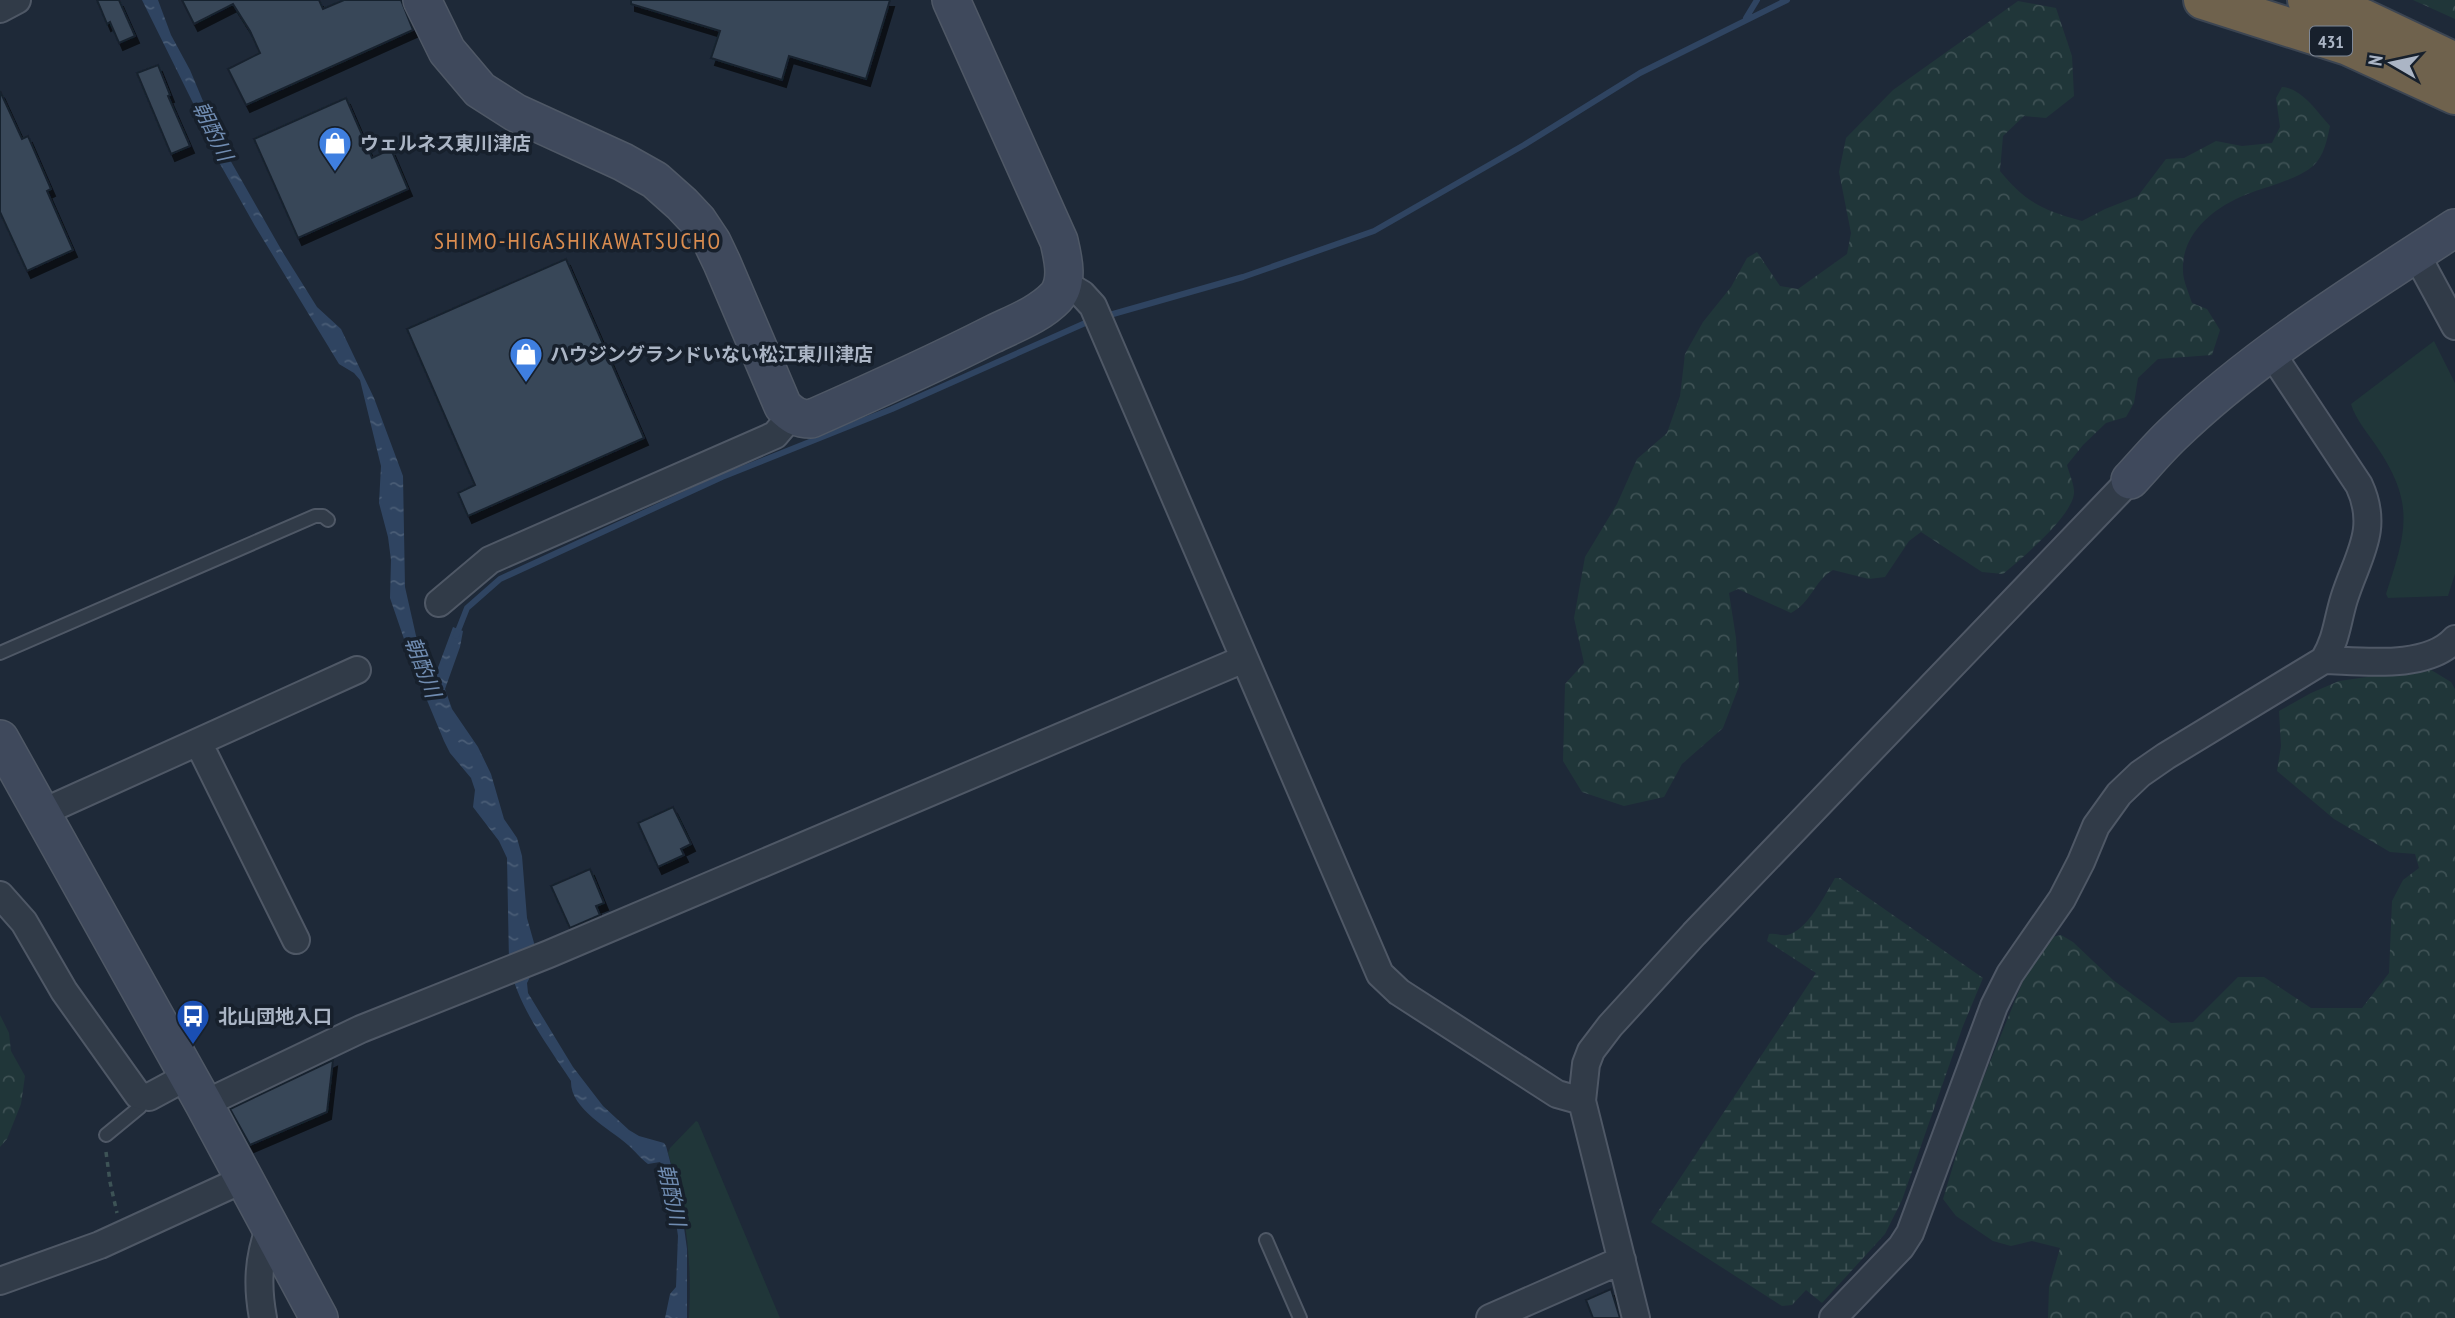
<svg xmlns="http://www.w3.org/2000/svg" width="2455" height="1318" font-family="'PT Sans Narrow','Noto Sans JP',sans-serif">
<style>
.grass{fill:#203639}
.forest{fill:url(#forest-crowns)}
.wetland{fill:url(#wetland-marsh)}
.water{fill:url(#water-ripples)}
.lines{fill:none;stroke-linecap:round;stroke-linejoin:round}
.stream{stroke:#2f4461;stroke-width:6}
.building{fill:#394758;stroke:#19222e;stroke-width:2;filter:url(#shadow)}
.lane-casing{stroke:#4f5866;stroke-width:16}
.street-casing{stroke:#4f5866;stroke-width:30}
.secondary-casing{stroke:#4f5866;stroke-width:40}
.highway-casing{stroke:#3c4552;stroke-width:42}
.path{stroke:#3d5356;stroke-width:3.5;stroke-dasharray:5 5;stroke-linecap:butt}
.lane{stroke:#313b48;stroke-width:12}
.street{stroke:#313b48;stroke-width:26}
.secondary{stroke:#3f495c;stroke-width:37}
.highway{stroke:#6f624d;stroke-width:38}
.labels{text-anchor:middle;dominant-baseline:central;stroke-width:7;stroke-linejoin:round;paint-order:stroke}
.shield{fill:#17202c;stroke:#7f8897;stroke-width:2}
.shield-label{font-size:18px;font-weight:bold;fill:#abb5c5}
.poi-label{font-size:19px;font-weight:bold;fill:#abb5c5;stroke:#17202c;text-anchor:start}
.water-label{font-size:21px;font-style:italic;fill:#708cb1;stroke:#17202c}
.quarter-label{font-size:23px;letter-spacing:2px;fill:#db8d50;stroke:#17202c}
</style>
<defs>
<pattern id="forest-crowns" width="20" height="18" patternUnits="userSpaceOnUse" patternTransform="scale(1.75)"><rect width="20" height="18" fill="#203639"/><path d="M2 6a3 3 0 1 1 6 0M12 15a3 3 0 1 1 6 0" fill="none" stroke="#3e5154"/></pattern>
<pattern id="wetland-marsh" width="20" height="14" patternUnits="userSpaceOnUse" patternTransform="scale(1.75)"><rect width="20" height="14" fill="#203639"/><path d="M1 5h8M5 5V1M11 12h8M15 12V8" fill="none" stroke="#3e5154"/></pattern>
<pattern id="water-ripples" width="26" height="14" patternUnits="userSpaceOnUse" patternTransform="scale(1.75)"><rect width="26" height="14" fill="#2f4461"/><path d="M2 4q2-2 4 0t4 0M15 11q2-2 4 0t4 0" fill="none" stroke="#4a5d76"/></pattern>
<filter id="shadow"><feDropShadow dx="4" dy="7" stdDeviation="0" flood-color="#0009"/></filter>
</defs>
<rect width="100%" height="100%" fill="#1e2938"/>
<path class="grass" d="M2434,341L2455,383V574L2448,596L2388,598L2386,594C2405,535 2416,506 2379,450C2370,436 2355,419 2351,404Z
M696,1121L698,1122L780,1318H689C692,1254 686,1214 668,1153L670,1148Z"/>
<path class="forest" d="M2413,0H2455V19Z
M2018,1L2056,8L2072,56L2074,96L2046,118L2024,116L2003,136L2000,171C2025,202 2044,211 2082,221L2105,209L2138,196L2166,159L2184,158L2216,141L2242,146L2272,143L2280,127L2276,98L2282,87C2302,88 2318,113 2330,126C2327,140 2324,156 2313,166C2299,178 2271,186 2253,192C2218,204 2181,231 2183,271C2183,281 2189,293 2192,303L2207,309L2220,330L2212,355L2158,359L2138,378L2134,403L2126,417L2106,423L2083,445L2067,465C2069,473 2074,484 2074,492C2074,515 2021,559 2003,574L1982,572L1921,532L1909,541L1885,577L1869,579L1833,570C1813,582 1812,602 1791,613L1738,589L1729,593L1736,638L1739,686L1723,728L1682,764L1664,797L1624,806L1582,792L1563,761L1565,684L1584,663L1574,618L1585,557L1617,504L1637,459L1667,433L1680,396L1685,354L1703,322L1731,287L1747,258L1757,252L1780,286L1798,289L1847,254L1851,233L1839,172L1846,138L1893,90Z
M2428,668L2451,682L2455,689V1318H2048L2049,1287L2060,1248L2032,1241L2011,1246L1993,1241L1956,1216L1943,1199L1968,1116L2025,976L2048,938L2061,935L2073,942L2113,980L2171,1023L2193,1022L2238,977H2264L2311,1008H2362L2389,973L2392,901L2403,880L2419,868L2415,854L2390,852L2334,819L2277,771L2281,746L2279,711L2311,693L2339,681Z
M0,1015L9,1033L11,1051L25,1076L21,1104L7,1139L0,1147Z"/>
<path class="wetland" d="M1835,878H1840L1983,978L1963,1026L1902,1200L1885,1234L1822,1303L1806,1290L1792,1305L1782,1306L1651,1222L1816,973L1767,941L1769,934C1775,933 1781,936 1787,935C1807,931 1825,895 1835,878Z"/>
<path class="water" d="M142,0H158L171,35L190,70L221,144L282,251L317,307L341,329L374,398L403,476L405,587L419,649L428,677L433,681L453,627L463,631L460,647L445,689L452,709L478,747L491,774L504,819L517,838L522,856L527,918L536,950L534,969L527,983L528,993L573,1067L603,1106L629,1130L639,1136L664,1143L666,1146L680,1199L687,1249V1318H665L670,1294L676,1287L678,1236L671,1188L662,1165L660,1162L648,1164C640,1158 635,1151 628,1145C609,1128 570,1109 571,1081C547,1044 517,1006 509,962L507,858L499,841L473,807L475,790L471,778L450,753L444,741L416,674L390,598L391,560L388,537L379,503L381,466L360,380L354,373L339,364L255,226L207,141L194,105Z"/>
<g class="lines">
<path class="stream" d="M1746,18L1757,0
M1106,316L1243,277L1374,231L1524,145L1640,73L1787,0
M456,636L467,608L500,579L722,477L892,409L1092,320"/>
</g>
<path class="building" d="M97,0H119L135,36L119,43L110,22L107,24Z
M182,0H319L323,9L344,0H401L413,30L246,105L228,69L260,53L250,31L233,4L194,24Z
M631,0H890L866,79L789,56L782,80L711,58L720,31L631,4Z
M158,65L170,95L168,96L190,146L171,154L137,73Z
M0,91L22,139L28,136L51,189L47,191L73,250L27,271L0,212Z
M346,98L372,158L391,149L408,189L298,238L254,139Z
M566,259L644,438L468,516L458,493L475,485L407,329Z
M673,807L691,844L681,849L684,855L658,867L638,823Z
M590,869L604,903L596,906L600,915L570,928L551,886Z
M333,1060L327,1112L250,1145L230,1109Z
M1611,1289L1620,1318H1593L1586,1300Z"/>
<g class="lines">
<defs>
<path id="lane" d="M0,653L315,516H323L328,520
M106,1135L140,1107L145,1097
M1266,1240L1300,1318"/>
<path id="street" d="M0,9L17,0
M2416,254L2455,326
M1062,282L1082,294L1093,306L1380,974L1399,992L1557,1094L1582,1101
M439,603L490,560L775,435L792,415
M2324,660C2362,661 2427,670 2455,639
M198,742L296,940
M41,813L357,670
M0,895L24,922L64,991L138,1095L149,1097L188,1076
M204,1104L361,1029L549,954L1244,659
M0,1281L100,1245L244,1179
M263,1318C257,1286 258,1258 270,1227
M1490,1318L1622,1260
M1636,1318L1582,1101L1586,1064L1591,1051L1610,1026L1694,934L2130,480
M1833,1318L1901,1247L1910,1233L1994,1006L2010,974L2062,899L2081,862L2096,826L2119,794L2140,774L2166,756L2324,660C2337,638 2337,622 2344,599C2357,557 2380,530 2359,485L2272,354"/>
<path id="secondary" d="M422,0L447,51L480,90L516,113L623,162L655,180L682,204L698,221L712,242L722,263L783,406C792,415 798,419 811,419C872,392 932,365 991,335C1013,324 1039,315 1056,297C1069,282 1063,258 1059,241L951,0
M2130,480C2144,465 2158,448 2174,433C2256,354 2360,290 2455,228
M0,739L204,1104L319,1318"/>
<path id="highway" d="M2203,0L2348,46L2455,95
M2307,0L2362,18L2455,62"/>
</defs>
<use href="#lane" class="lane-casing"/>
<use href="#street" class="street-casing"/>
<use href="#secondary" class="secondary-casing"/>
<use href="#highway" class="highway-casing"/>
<path class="path" d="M106,1152L110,1182L117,1213"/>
<use href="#lane" class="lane"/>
<use href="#street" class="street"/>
<use href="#secondary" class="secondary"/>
<use href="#highway" class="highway"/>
</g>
<defs>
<symbol id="shop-pin" viewBox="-11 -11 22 30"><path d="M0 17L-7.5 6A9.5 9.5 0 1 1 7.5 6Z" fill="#3f7fe0" stroke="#17202c"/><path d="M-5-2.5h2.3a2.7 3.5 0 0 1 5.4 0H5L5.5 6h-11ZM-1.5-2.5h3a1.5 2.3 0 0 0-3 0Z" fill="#fff"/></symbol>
<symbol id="bus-pin" viewBox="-11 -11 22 30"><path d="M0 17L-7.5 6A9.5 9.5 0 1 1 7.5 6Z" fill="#1a4fb4" stroke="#17202c"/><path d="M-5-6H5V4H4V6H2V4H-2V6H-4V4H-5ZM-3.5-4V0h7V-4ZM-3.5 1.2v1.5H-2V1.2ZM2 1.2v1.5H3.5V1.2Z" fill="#fff"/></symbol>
</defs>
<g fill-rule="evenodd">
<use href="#shop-pin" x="316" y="124" width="38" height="52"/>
<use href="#shop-pin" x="507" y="335" width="38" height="52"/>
<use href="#bus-pin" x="174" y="997" width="38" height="52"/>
</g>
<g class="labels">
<rect class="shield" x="2310" y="26.5" width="42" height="29" rx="5"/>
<g class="shield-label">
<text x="2331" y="41">431</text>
</g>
<g class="poi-label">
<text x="360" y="143">ウェルネス東川津店</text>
<text x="550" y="354">ハウジングランドいない松江東川津店</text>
<text x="218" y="1016">北山団地入口</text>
</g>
<g class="water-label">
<text transform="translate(213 131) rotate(64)">朝酌川</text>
<text transform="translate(423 667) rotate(69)">朝酌川</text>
<text transform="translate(672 1195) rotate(78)">朝酌川</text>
</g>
<g class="quarter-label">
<text x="578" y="240">SHIMO-HIGASHIKAWATSUCHO</text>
</g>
</g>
<g transform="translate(2392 63) rotate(279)" stroke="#17202c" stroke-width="5" paint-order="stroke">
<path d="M0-5L12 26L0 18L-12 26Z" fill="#abb5c5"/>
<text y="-10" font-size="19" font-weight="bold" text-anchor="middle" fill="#abb5c5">N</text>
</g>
</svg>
